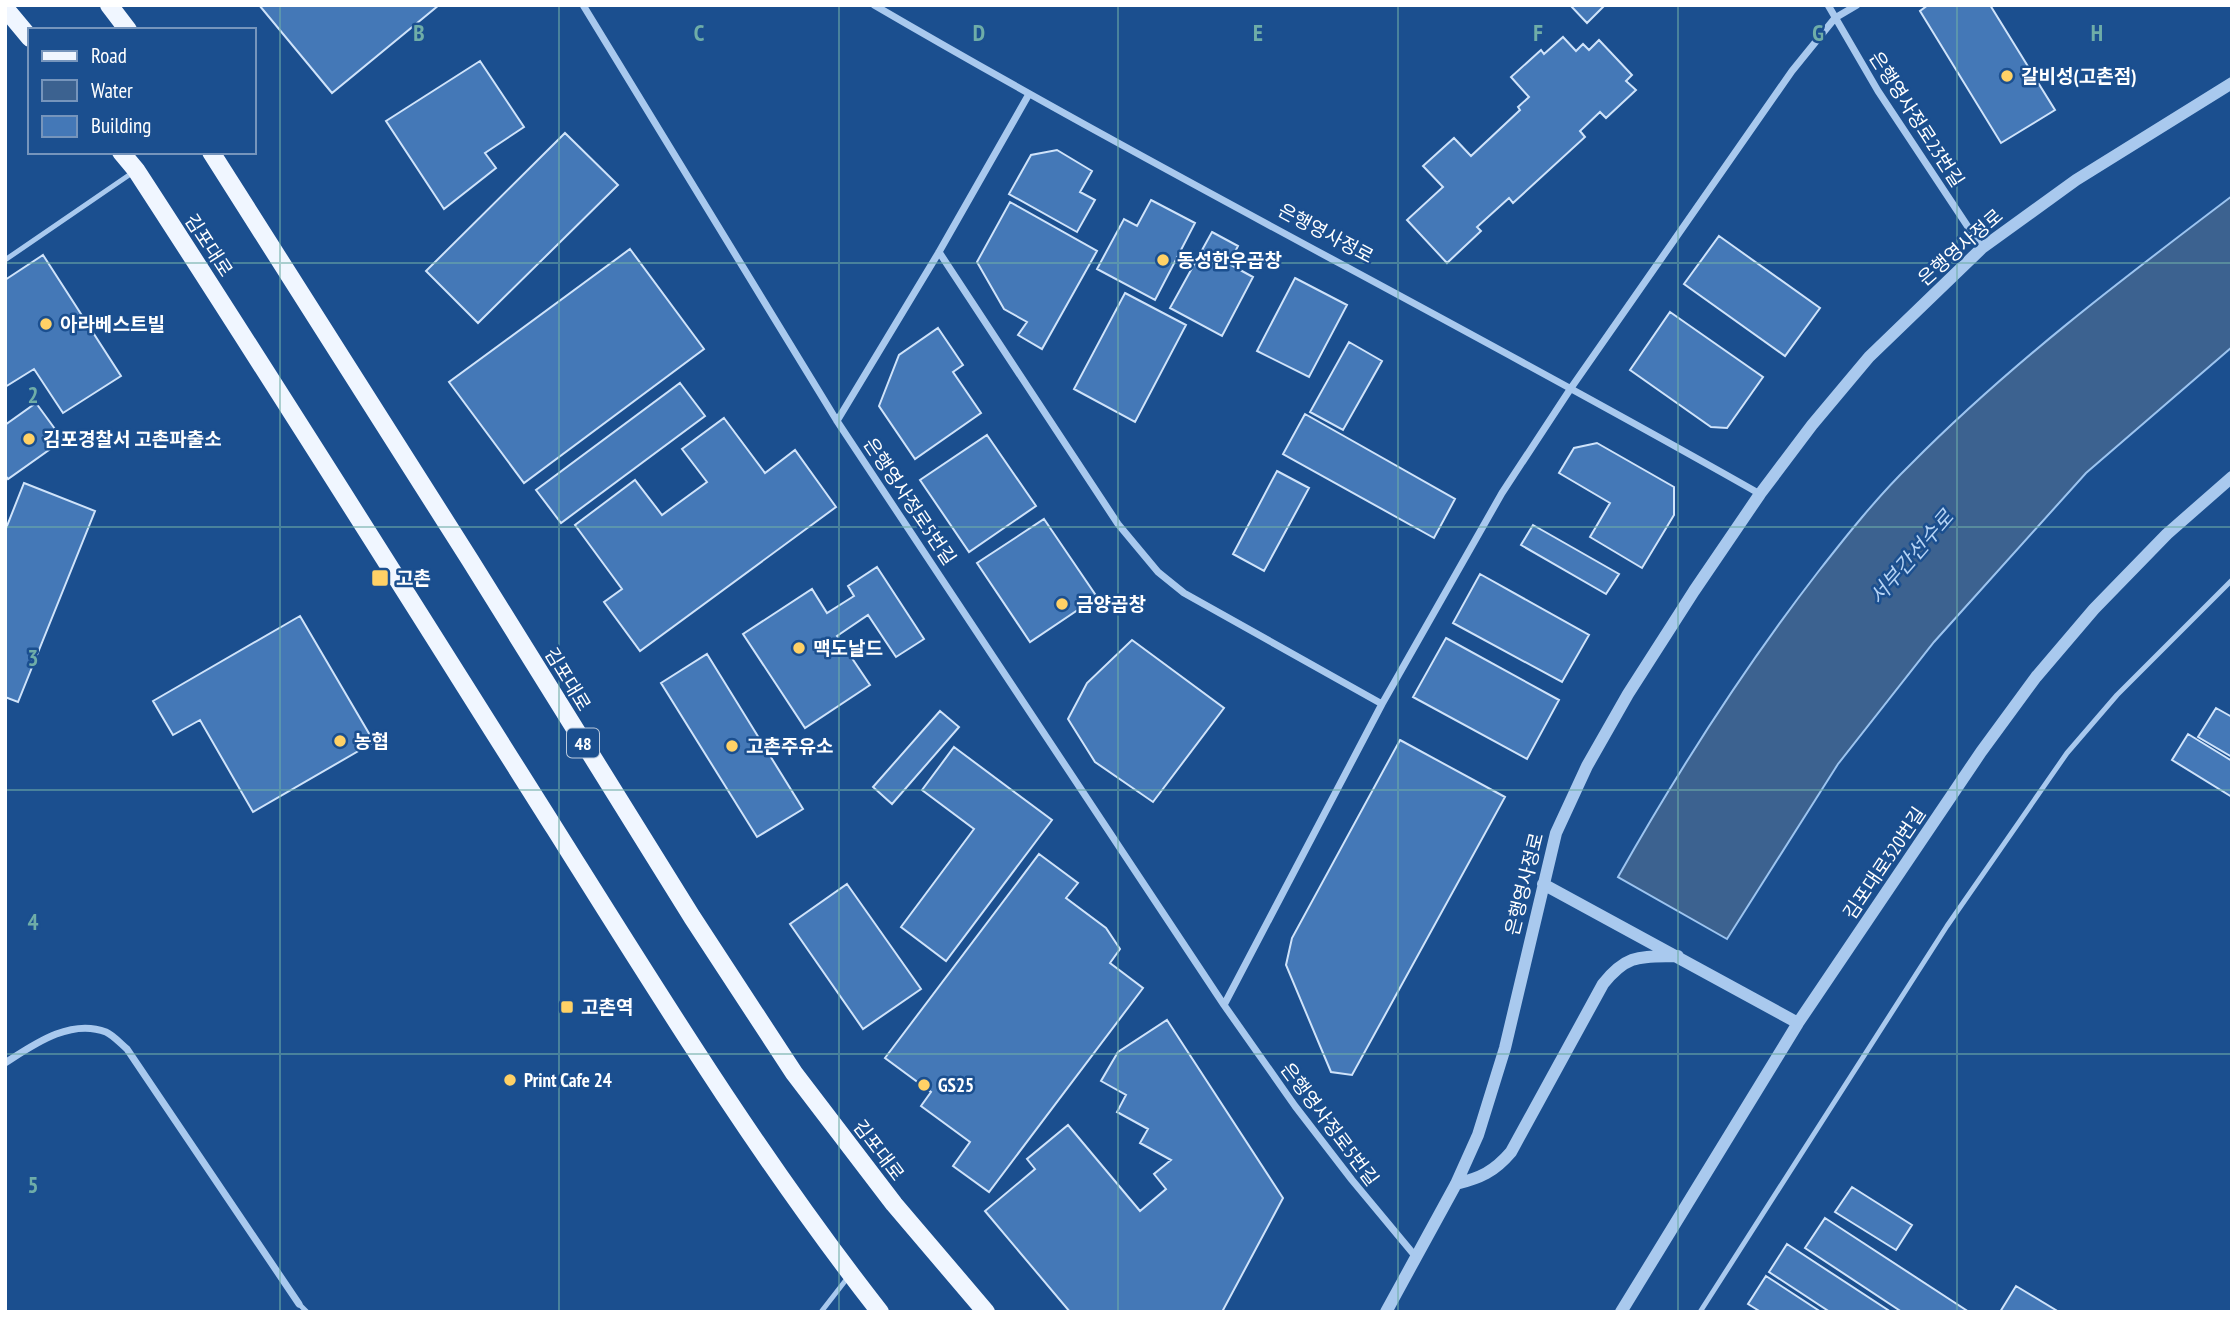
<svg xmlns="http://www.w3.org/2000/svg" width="2237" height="1317" font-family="'PT Sans Narrow','Noto Sans KR',sans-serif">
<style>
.water{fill:#3c6290;stroke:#9cc4f0;stroke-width:2}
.building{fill:#4478b7;stroke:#cfe3fa;stroke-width:2}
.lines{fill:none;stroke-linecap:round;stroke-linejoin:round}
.service{stroke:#a9c9ee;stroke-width:5}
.minor{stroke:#a9c9ee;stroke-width:7}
.tertiary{stroke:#a9c9ee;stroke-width:12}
.primary{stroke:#f0f6ff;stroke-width:18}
.grid{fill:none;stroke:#6fada8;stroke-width:2;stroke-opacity:0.55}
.poi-dot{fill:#ffd166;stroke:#1b4f8f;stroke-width:2.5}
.labels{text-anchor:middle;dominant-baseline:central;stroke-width:5;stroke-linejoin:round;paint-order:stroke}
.shield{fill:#1b4f8f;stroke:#bbcadd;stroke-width:2}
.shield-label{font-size:18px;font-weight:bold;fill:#fff}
.poi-label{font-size:19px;font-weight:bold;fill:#fff;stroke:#1b4f8f;text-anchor:start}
.street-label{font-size:19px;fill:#fff;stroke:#1b4f8f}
.water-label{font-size:21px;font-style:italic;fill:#b5d3f5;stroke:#1b4f8f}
.grid-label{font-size:23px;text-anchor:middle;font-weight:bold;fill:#6fada8;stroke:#1b4f8f;stroke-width:5;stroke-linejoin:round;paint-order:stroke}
</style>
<rect width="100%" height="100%" fill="#1b4f8f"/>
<path class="water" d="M2232,196V347L2086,473L1934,642L1838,764L1727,939L1618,877C1678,771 1743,669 1818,572C1847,535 1877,497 1911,464C2009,365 2121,280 2232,196Z"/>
<path class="building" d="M259,5H439L332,93Z
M1570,5H1605L1587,23Z
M1928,5H1990L2055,110L2001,143L1920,11Z
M1563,37L1576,51L1583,44L1589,50L1599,40L1632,75L1626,81L1636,90L1606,118L1600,112L1580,131L1585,137L1513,203L1509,198L1477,227L1481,231L1447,263L1407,220L1443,187L1423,166L1454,138L1471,156L1520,110L1518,107L1529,97L1511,77L1541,50L1544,54Z
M480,61L524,127L485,153L496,168L444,209L386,121Z
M565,133L618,185L478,323L426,271Z
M1057,150L1092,171L1080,192L1095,200L1077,232L1009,194L1031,155Z
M1151,200L1195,223L1155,300L1097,269L1124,219L1137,226Z
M1010,202L1097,251L1042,349L1018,335L1027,322L1004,309L977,262Z
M1212,232L1238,246L1229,264L1253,277L1222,336L1170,308Z
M1719,236L1820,308L1785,356L1684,284Z
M630,249L704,349L524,483L449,382Z
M43,255L121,376L63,413L34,369L5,387V280Z
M1295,278L1347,305L1309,377L1257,351Z
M1125,293L1186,325L1135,422L1074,389Z
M1670,312L1763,377L1727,428L1711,427L1630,370Z
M938,328L963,365L953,372L981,413L915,459L879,406L899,355Z
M1349,342L1382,361L1343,430L1310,412Z
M680,383L705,416L561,523L536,490Z
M36,403L63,440L8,479L5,475V425Z
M1305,414L1455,499L1434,538L1283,454Z
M724,418L765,473L795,450L836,507L640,651L604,602L622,589L575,525L635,480L662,515L707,482L682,449Z
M987,435L1036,506L969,552L920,480Z
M1597,443L1674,487V515L1642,568L1590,537L1610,503L1559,473L1574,448Z
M1277,471L1309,488L1264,571L1233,554Z
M24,483L95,511L18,702L5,697V531Z
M1044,519L1097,597L1030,642L977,563Z
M1533,525L1619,574L1606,594L1521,545Z
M877,567L924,639L896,657L868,615L837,636L870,685L805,728L743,634L812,589L827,613L854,596L848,586Z
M1480,574L1589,635L1562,682L1453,623Z
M300,616L374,742L253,812L200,720L173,735L153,701Z
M1446,638L1559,700L1527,759L1413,697Z
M1132,640L1224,708L1153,802L1095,762L1068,719L1087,683Z
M707,654L803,809L757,837L661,683Z
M2216,708L2232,717V757L2198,737Z
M940,711L959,727L892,804L873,787Z
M2188,734L2232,761V797L2172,760Z
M1400,740L1505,797L1352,1075L1331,1072L1286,965L1292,938Z
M954,747L1052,820L946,961L901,927L974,829L922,790Z
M1039,854L1078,883L1066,898L1106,928L1120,949L1110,963L1143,988L989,1192L953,1166L970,1142L921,1106L931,1092L885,1058Z
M847,884L921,989L863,1029L790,924Z
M1167,1020L1283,1198L1222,1312H1070L985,1211L1035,1169L1027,1159L1068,1125L1140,1211L1166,1189L1154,1174L1171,1160L1140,1143L1148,1129L1117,1112L1126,1095L1101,1081L1118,1052Z
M1852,1187L1912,1225L1896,1250L1835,1212Z
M1825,1218L1969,1312H1902L1805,1248Z
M1787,1244L1891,1312H1830L1769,1272Z
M1766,1276L1821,1312H1761L1748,1304Z
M2016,1286L2059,1312H2000Z"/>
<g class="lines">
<path class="service" d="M5,260L132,173
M299,1304L307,1312
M821,1312L849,1276
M1700,1312L1947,926L2067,753L2117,695L2232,580"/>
<path class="minor" d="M583,5L837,421L1224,1005L1295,1106L1352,1180L1416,1257
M874,5C1165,175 1467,327 1760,494
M1828,5L1878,91L1982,248
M939,252L1118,524L1158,572L1184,593L1382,704
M837,421L939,252L1029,94
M1224,1005L1382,704L1502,493L1571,388L1792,71L1835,18L1857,5
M5,1063C33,1045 70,1018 106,1032C113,1035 121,1044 127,1049L299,1304"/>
<path class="tertiary" d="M1543,884L1798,1023
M1456,1184C1480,1178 1494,1172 1511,1152L1603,984C1628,953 1641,957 1678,956
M1386,1312L1456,1184L1478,1135L1505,1048L1556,833L1587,766L1628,694L1694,591L1760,494L1812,425L1869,357L1982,248L2076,180L2232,83
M1621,1312L1798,1023L1981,752L2036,677L2094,609L2167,534L2232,477"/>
<path class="primary" d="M109,5L128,30
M5,8L30,38
M121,152L136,170C278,388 416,609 555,829C658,993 760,1159 880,1312
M211,152L470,560L692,917L794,1073L894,1204L986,1312"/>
</g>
<path class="grid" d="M280,5V1312M559,5V1312M839,5V1312M1118,5V1312M1398,5V1312M1678,5V1312M1957,5V1312M5,263H2232M5,527H2232M5,790H2232M5,1054H2232"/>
<g class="poi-dot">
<circle cx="2007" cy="76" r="7"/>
<circle cx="1163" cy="260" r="7"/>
<circle cx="46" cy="324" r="7"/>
<circle cx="29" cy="439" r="7"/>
<rect x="371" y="569" width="18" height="18" rx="3.5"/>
<circle cx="1062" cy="604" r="7"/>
<circle cx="799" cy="648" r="7"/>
<circle cx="340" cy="741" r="7"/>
<circle cx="732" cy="746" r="7"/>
<rect x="560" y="1000" width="14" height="14" rx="3.5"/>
<circle cx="510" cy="1080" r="7"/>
<circle cx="924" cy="1085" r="7"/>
</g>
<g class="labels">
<rect class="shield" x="567" y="728.5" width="32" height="29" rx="5"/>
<g class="shield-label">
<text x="583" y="743">48</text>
</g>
<g class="poi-label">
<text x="2021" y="76">갈비성(고촌점)</text>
<text x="1177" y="260">동성한우곱창</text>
<text x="60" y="324">아라베스트빌</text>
<text x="43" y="439">김포경찰서 고촌파출소</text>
<text x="396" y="578">고촌</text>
<text x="1076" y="604">금양곱창</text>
<text x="813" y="648">맥도날드</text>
<text x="354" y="741">농협</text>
<text x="746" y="746">고촌주유소</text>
<text x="581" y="1007">고촌역</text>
<text x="524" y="1080">Print Cafe 24</text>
<text x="938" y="1085">GS25</text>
</g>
<g class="street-label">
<text transform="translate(1917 119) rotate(57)">은행영사정로23번길</text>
<text transform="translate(1326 233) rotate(28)">은행영사정로</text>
<text transform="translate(209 245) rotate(57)">김포대로</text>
<text transform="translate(1960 247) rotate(-41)">은행영사정로</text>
<text transform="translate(910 501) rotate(56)">은행영사정로5번길</text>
<text transform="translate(568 679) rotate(59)">김포대로</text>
<text transform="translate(1884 863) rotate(-56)">김포대로320번길</text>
<text transform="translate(1524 884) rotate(-76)">은행영사정로</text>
<text transform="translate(1330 1124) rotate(53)">은행영사정로5번길</text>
<text transform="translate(879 1150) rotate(53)">김포대로</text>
</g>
<g class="water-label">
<text transform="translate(1911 557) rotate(-49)">서부간선수로</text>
</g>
</g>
<g class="grid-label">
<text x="419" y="41">B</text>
<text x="699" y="41">C</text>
<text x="979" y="41">D</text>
<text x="1258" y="41">E</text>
<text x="1538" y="41">F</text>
<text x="1818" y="41">G</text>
<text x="2097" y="41">H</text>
<text x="33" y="403">2</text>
<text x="33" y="666">3</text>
<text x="33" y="930">4</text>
<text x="33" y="1193">5</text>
</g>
<rect width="2237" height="1317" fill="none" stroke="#ffffff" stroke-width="14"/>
<rect x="28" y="28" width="228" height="126" fill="#1b4f8f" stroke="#7695bc" stroke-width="2"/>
<rect x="42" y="51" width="35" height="10" fill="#f0f6ff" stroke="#7695bc" stroke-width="2"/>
<text x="91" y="63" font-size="21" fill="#ffffff">Road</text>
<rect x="42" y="80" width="35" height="21" fill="#3c6290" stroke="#7695bc" stroke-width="2"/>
<text x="91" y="98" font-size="21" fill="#ffffff">Water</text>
<rect x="42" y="116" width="35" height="21" fill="#4478b7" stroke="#7695bc" stroke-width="2"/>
<text x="91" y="133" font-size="21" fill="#ffffff">Building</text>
</svg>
